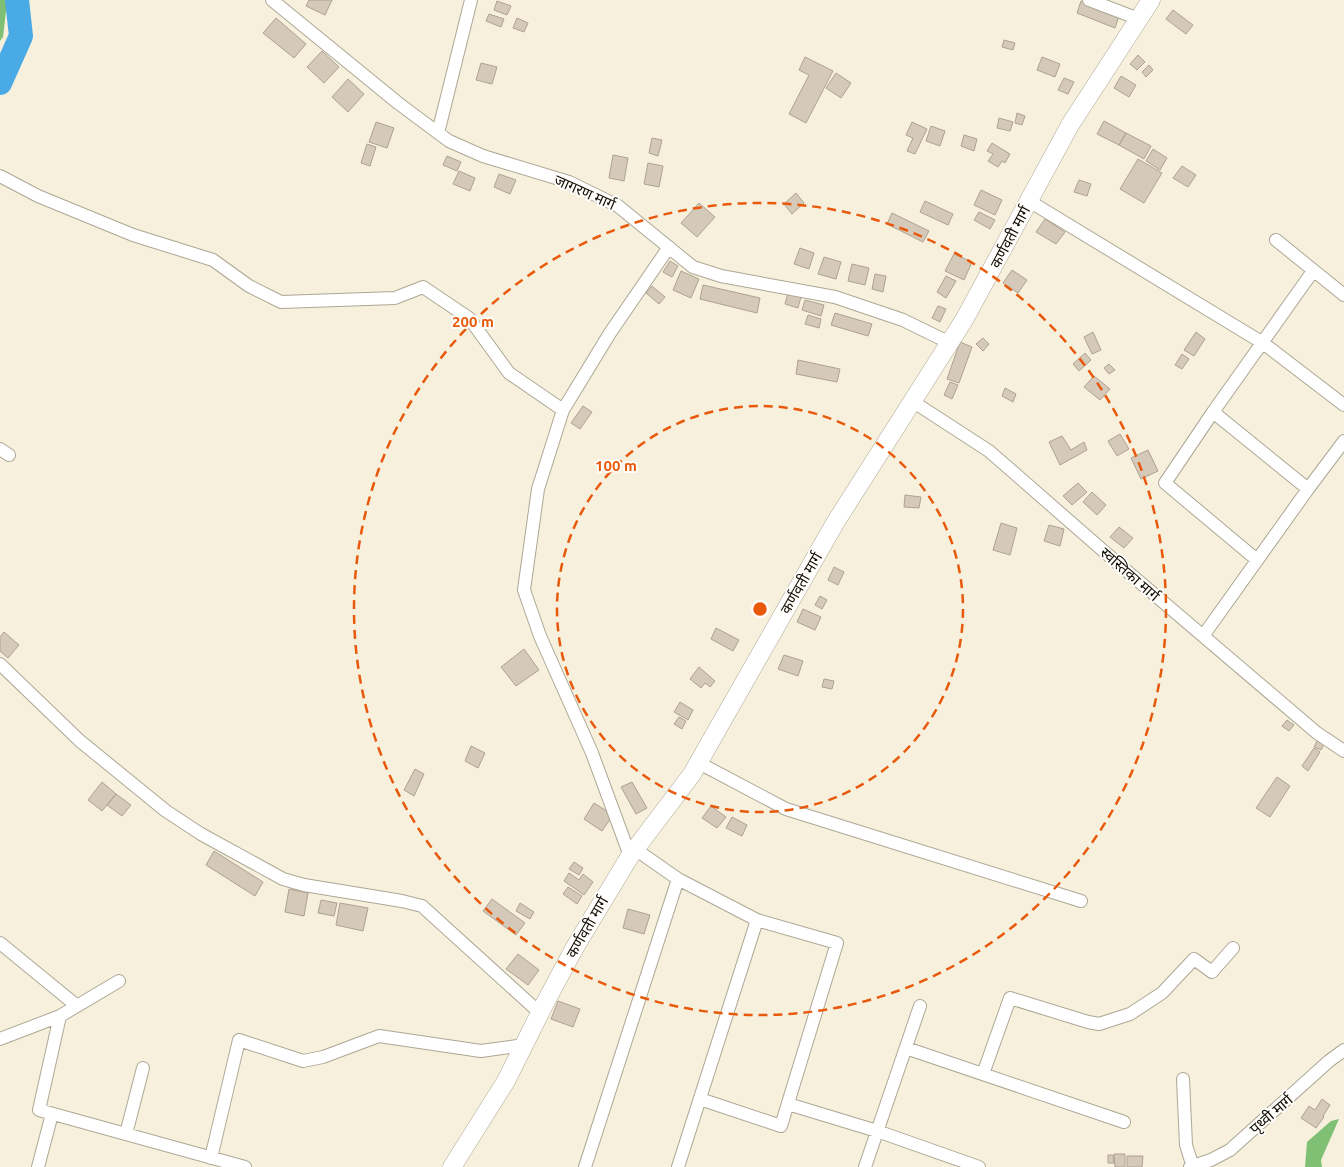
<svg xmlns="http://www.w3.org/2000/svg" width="1344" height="1167" font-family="Ubuntu,'Noto Sans Devanagari',sans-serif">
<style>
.forest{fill:#7fc074}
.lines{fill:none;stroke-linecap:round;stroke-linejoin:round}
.river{stroke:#4aaae6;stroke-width:24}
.building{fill:#d5c9b9;stroke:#aea293}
.minor-casing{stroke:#ada795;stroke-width:14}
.secondary-casing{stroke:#ada795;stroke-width:19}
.minor{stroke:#fff;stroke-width:12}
.secondary{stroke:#fff;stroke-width:18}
.ring{fill:none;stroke:#e8590c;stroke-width:2.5;stroke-dasharray:9 6}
.labels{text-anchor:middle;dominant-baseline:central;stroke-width:4;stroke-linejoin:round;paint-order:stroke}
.street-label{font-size:15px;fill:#100d07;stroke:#fefdf9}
.centre{fill:#e8590c;stroke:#fefdf9;stroke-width:2.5}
.ring-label{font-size:15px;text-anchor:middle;font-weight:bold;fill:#e8590c;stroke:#fefdf9;stroke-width:4;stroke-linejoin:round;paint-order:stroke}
</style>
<rect width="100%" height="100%" fill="#f6f0dd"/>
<path class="forest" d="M0,0H7V3L3,37L0,41Z
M1339,1119L1321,1160L1322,1167H1305L1307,1142L1331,1121Z"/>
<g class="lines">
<path class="river" d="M0,83L21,36L17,0"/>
</g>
<path class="building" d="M309,0H332L325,15L306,6Z
M497,1L511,6L507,15L494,10Z
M1081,1L1119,16L1115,28L1077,13Z
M1173,10L1193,25L1186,34L1166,19Z
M489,14L504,19L501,27L486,21Z
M276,18L306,44L294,58L263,33Z
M517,18L528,23L524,32L513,28Z
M1004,40L1015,43L1013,50L1002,47Z
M322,51L339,67L324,83L307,67Z
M1138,55L1145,62L1137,70L1130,64Z
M805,57L833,71L806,123L789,114L809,75L799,70Z
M1042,57L1060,64L1055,77L1037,70Z
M481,63L497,67L492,84L476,80Z
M1149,65L1153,70L1146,77L1142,72Z
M836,73L851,83L841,98L826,88Z
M1121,76L1136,85L1129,97L1114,88Z
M1064,78L1074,82L1068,94L1058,90Z
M348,79L364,94L348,112L332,97Z
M1017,113L1025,116L1022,125L1015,123Z
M999,118L1013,122L1010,131L997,128Z
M1104,121L1126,133L1119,145L1097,134Z
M376,122L394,128L387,148L369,142Z
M912,122L927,129L915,154L907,151L913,138L906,135Z
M931,126L945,131L940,146L926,141Z
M1126,133L1151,146L1144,159L1119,145Z
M964,135L977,139L974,151L961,146Z
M652,138L662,140L658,156L649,153Z
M992,143L1010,154L1005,163L1002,161L998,167L988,161L993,154L987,151Z
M367,144L376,147L370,166L361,163Z
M1153,149L1167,158L1160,170L1146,161Z
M613,155L628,158L624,181L609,178Z
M447,156L461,162L457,171L443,165Z
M1138,159L1162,173L1144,203L1120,189Z
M648,163L663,166L659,187L644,184Z
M1182,166L1196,175L1188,187L1173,178Z
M459,171L475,178L470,191L453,184Z
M499,174L516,180L510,194L494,187Z
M1079,180L1091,184L1087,196L1074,192Z
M981,190L1002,200L995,215L974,205Z
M796,193L804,203L792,214L784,204Z
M925,201L953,214L948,225L920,212Z
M699,203L715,217L697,237L681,223Z
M979,212L995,220L990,229L974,220Z
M892,213L929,231L923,242L887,224Z
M1045,219L1065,232L1056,244L1036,232Z
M800,248L814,253L809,269L794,264Z
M954,254L972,262L964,280L945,271Z
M824,257L841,262L836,279L818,274Z
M670,261L678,266L672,277L663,272Z
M852,264L869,268L865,285L848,281Z
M1012,270L1027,280L1018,293L1003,283Z
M681,271L699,279L691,298L673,290Z
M875,274L886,276L883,292L872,289Z
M946,276L956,281L946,298L937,292Z
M703,285L760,298L757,313L700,299Z
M652,286L665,297L659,304L646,293Z
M788,293L801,297L798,308L785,304Z
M805,300L824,305L821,316L802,310Z
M938,306L946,309L940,322L932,318Z
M835,313L872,324L868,336L831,325Z
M808,315L821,319L819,328L805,324Z
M1093,332L1101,350L1092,354L1084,337Z
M1196,332L1205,339L1194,356L1184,350Z
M983,338L989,344L983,351L976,344Z
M960,342L972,347L959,383L947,379Z
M1085,353L1091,360L1079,371L1073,364Z
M1182,354L1189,359L1182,369L1175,365Z
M798,360L840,369L837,382L796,374Z
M1109,364L1115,370L1109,374L1104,368Z
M1094,376L1110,389L1100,400L1084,387Z
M950,382L958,385L952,399L944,395Z
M1005,388L1016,394L1013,402L1002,396Z
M583,406L592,412L580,429L571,423Z
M1120,434L1129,449L1117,456L1108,441Z
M1062,436L1071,450L1084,442L1087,450L1060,465L1049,442Z
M1148,450L1158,471L1141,479L1131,458Z
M1078,483L1087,492L1072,505L1063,496Z
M1092,492L1106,505L1097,515L1083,502Z
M905,495L921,497L919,508L904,507Z
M1001,523L1017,528L1010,555L993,550Z
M1049,525L1064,529L1060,546L1044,541Z
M1119,527L1133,538L1124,548L1110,537Z
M834,567L844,572L838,585L828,580Z
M820,596L827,600L822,609L815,605Z
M803,609L821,617L815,630L797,622Z
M716,628L739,640L733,651L711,639Z
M4,632L19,645L8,658L0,651V637Z
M524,649L539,670L516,686L501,667Z
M784,655L803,661L798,676L778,669Z
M699,667L715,681L710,687L705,683L701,688L690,679Z
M824,679L834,681L832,689L822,687Z
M680,702L693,710L688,720L674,712Z
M679,717L686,721L682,729L674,724Z
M1287,720L1294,725L1289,731L1282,726Z
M1318,739L1325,742L1321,750L1314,747Z
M471,746L485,753L478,768L465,761Z
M1314,748L1320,752L1308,771L1302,766Z
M415,769L424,774L414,796L404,790Z
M1277,777L1290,786L1270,817L1256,808Z
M102,782L116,794L102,811L88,800Z
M632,782L647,808L636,814L621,787Z
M116,794L131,805L122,816L107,805Z
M594,803L613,815L602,831L584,819Z
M711,806L726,817L717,828L702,818Z
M732,817L747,825L742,836L726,828Z
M214,851L263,882L255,896L206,865Z
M574,862L583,868L579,875L569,869Z
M569,873L579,880L583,874L593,882L584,895L564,881Z
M568,887L582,896L577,904L563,894Z
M289,889L308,893L304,916L285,912Z
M492,899L525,923L516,935L483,911Z
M321,900L337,903L334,916L318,913Z
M340,903L368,908L363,931L336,925Z
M520,903L534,912L530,919L516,911Z
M628,909L650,915L644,934L623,928Z
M518,954L539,970L528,985L506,969Z
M558,1001L580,1009L573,1027L551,1019Z
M1322,1099L1330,1105L1323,1116L1324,1117L1316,1128L1301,1118L1309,1106L1315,1110Z
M1114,1154H1125V1167H1115Z
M1108,1155H1113L1114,1163H1108Z
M1127,1156H1143L1142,1167H1127Z"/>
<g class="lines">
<defs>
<path id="minor" d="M272,0L398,103L449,141L483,156L569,182L618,206L693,267L721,276L835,297L903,320L950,343
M1089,0L1139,19
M438,133L471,0
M0,176L38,196L133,235L213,260L249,286L281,302L395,298L423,287L469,318L509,373L563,410
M1029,201L1263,343L1344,405
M1276,240L1344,295
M912,401L989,451L1115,561L1317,733L1344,751
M1213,412L1308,489
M0,449L9,455
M1257,560L1165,483L1213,412L1313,271
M1203,636L1308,489L1344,441
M0,664L80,741L166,811L201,834L283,879L304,885L402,901L422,906L540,1013
M699,763L786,809L1081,901
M635,849L678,879L757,920L837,943L781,1126L700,1099
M630,856L592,753L540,636L524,590L538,489L563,410L610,333L669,247
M0,943L77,1006
M60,1016L39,1110L245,1167
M0,1039L60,1016L119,981
M906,1048L1124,1122
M983,1074L1010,998L1088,1022L1099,1024L1130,1014L1162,993L1194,959L1212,972L1233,948
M1183,1079L1186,1145L1193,1167
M788,1104L877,1131L979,1167
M126,1134L143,1068
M211,1158L239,1040L303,1061L323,1057L379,1036L481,1051L524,1045
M38,1167L52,1114
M585,1167L678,879
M678,1167L757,920
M865,1167L920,1006
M1190,1167L1211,1160L1230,1150L1329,1061L1344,1050"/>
<path id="secondary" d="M452,1167L506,1081L545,1003L575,947L630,856L692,774L835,523L964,320L1070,125L1151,0"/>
</defs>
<use href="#minor" class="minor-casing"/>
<use href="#secondary" class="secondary-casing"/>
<use href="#minor" class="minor"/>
<use href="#secondary" class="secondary"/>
</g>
<g class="ring">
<circle cx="760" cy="609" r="203"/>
<circle cx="760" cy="609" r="406"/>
</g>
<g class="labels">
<g class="street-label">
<text transform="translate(585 192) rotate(24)">जागरण मार्ग</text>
<text transform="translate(1010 237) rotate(-62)">कर्णवती मार्ग</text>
<text transform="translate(1130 574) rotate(41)">स्वस्तिका मार्ग</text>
<text transform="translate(801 583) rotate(-60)">कर्णवती मार्ग</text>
<text transform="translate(587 927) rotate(-60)">कर्णवती मार्ग</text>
<text transform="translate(1271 1114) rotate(-41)">पृथ्वी मार्ग</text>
</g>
</g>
<circle cx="760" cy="609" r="8" class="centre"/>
<g class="ring-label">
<text x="473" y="327">200 m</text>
<text x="616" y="471">100 m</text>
</g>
</svg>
